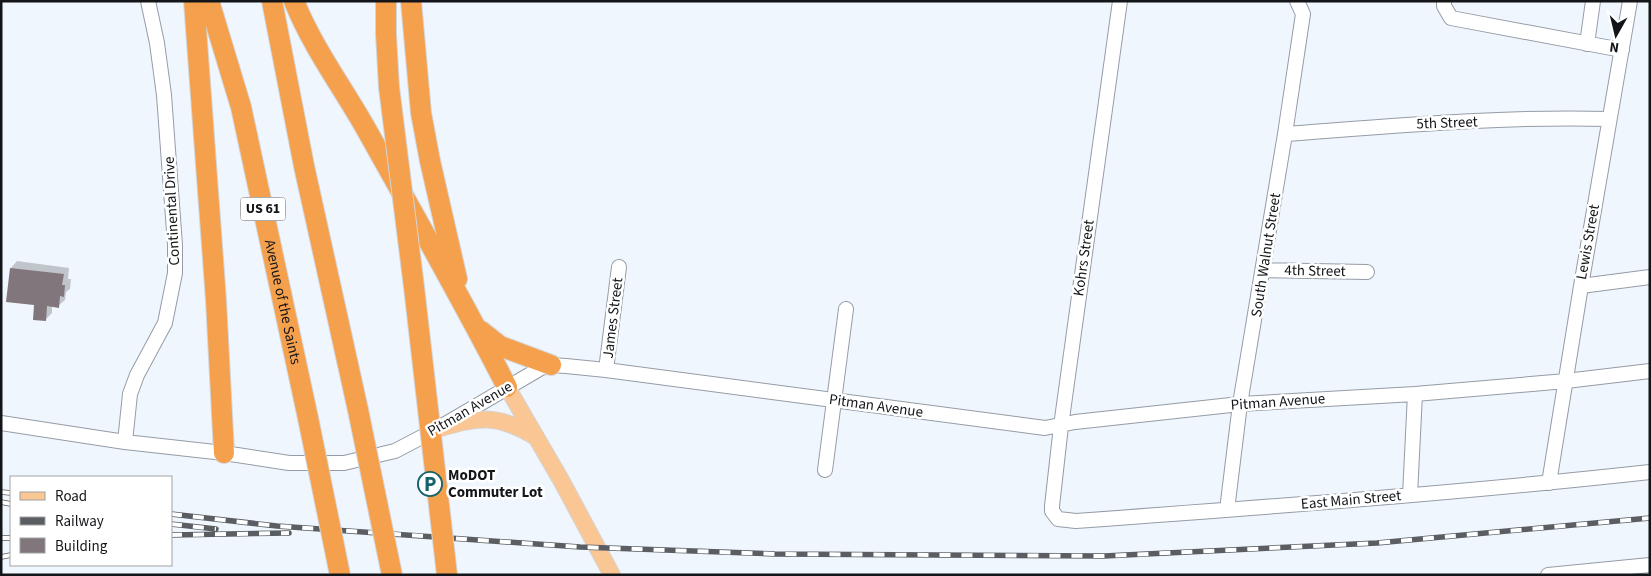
<svg xmlns="http://www.w3.org/2000/svg" width="1651" height="576" font-family="'Source Sans 3',sans-serif">
<style>
.shadow{fill:#0003}
.building{fill:#81767b}
.lines{fill:none;stroke-linecap:round;stroke-linejoin:round}
.minor-casing{stroke:#959ca5;stroke-width:16}
.major-casing{stroke:#d5d5d6;stroke-width:18}
.highway-casing{stroke:#d5d5d6;stroke-width:22}
.minor{stroke:#fff;stroke-width:14}
.major{stroke:#f9c694;stroke-width:16}
.highway{stroke:#f5a04d;stroke-width:20}
.rail-casing{stroke:#5a5e63;stroke-width:5.5}
.rail{stroke:#fff;stroke-width:4;stroke-dasharray:11;stroke-linecap:butt}
.highway-bridge-casing{stroke:#d5d5d6;stroke-width:22;stroke-linecap:butt}
.highway-bridge{stroke:#f5a04d;stroke-width:20}
.labels{text-anchor:middle;dominant-baseline:central;stroke-width:5;stroke-linejoin:round;paint-order:stroke}
.shield{fill:#fff;stroke:#5a5b5e;stroke-width:1}
.shield-label{font-size:14px;font-weight:bold;fill:#131519}
.street-label{font-size:15px;fill:#131519;stroke:#fff}
.poi-label{font-size:15px;font-weight:bold;fill:#131519;stroke:#fff;text-anchor:start}
</style>
<rect width="100%" height="100%" fill="#f0f6fe"/>
<path class="shadow" d="M17,261L69,268L68,279H71L70,289L66,292L65,300L58,306H52V313L45,320L11,268Z"/>
<path class="building" d="M10,268L64,274L62,285H65L64,297L60,296L59,308L47,306L46,321L33,320L34,305L6,302Z"/>
<g class="lines">
<defs>
<path id="minor" d="M1120,1L1061,426L1052,506V511L1058,519L1076,521C1268,507 1459,493 1650,472
M1444,1V6L1451,18L1622,50
M1587,44L1593,1
M1285,134C1393,126 1501,116 1609,119
M1263,270L1367,272
M1581,286L1650,277
M606,370L619,267
M1,423L125,442L224,453L289,463H344L395,451L437,429L541,368L551,365L566,366L606,370L1045,428L1075,422L1240,404L1415,394L1566,381L1650,371
M125,442L130,394L137,375L165,323L175,273V245L164,95L157,43L148,1
M825,470L846,309
M1549,483L1581,286L1630,1
M1410,495L1415,394
M1227,510L1240,404L1285,134L1303,14L1297,1
M1548,575L1650,565"/>
<path id="major" d="M507,387L561,480L612,575
M437,429C479,417 496,413 536,437"/>
<g id="highway">
<path d="M194,1L216,300L224,453"/>
<path id="s1" d="M209,1L241,107L308,418"/>
<path d="M272,1L304,166L358,410"/>
<path d="M294,1C312,46 341,85 365,127C413,213 462,299 507,387"/>
<path d="M386,1V34L389,87"/>
<path d="M411,1L421,113L430,161L457,279"/>
<path d="M481,331L500,346L551,365"/>
</g>
</defs>
<use href="#minor" class="minor-casing"/>
<use href="#major" class="major-casing"/>
<use href="#highway" class="highway-casing"/>
<use href="#minor" class="minor"/>
<use href="#major" class="major"/>
<use href="#highway" class="highway"/>
<defs>
<path id="rail" d="M1,492L11,493
M1,502L11,504
M171,514L277,526L580,547L775,554L1104,556L1377,543L1650,518
M171,524L216,529
M171,535L289,533
M1,538H11
M1,557L11,555"/>
</defs>
<use href="#rail" class="rail-casing"/>
<use href="#rail" class="rail"/>
<defs>
<path id="highway-bridge" d="M389,87L414,287L447,575
M358,410L392,575
M308,418L340,575"/>
</defs>
<use href="#highway-bridge" class="highway-bridge-casing"/>
<use href="#highway-bridge" class="highway-bridge"/>
</g>
<defs>
<symbol id="parking-ring" viewBox="-11 -11 22 22"><circle r="9.5" fill="#fff" stroke="#15636b" stroke-width="1.5"/><path d="M-3.5-5.5H1a3.5 3.5 0 0 1 0 7H-1V5.5H-3.5ZM-1-3.4V-.6H.8a1.4 1.4 0 0 0 0-2.8Z" fill="#15636b"/></symbol>
</defs>
<g fill-rule="evenodd">
<use href="#parking-ring" x="416" y="470" width="28" height="28"/>
</g>
<g class="labels">
<rect class="shield" x="240.5" y="197.5" width="45" height="23" rx="4"/>
<g class="shield-label">
<text x="263" y="209">US 61</text>
</g>
<g class="street-label">
<text transform="translate(1447 123) rotate(-2)">5th Street</text>
<text transform="translate(172 211) rotate(-93)">Continental Drive</text>
<text transform="translate(1588 242) rotate(-80)">Lewis Street</text>
<text transform="translate(1266 255) rotate(-81)">South Walnut Street</text>
<text transform="translate(1084 258) rotate(-82)">Kohrs Street</text>
<text transform="translate(1315 271) rotate(1)">4th Street</text>
<text stroke="none"><textPath href="#s1" startOffset="310">Avenue of the Saints</textPath></text>
<text transform="translate(613 318) rotate(-83)">James Street</text>
<text transform="translate(1278 402) rotate(-4)">Pitman Avenue</text>
<text transform="translate(876 406) rotate(8)">Pitman Avenue</text>
<text transform="translate(470 409) rotate(-30)">Pitman Avenue</text>
<text transform="translate(1351 500) rotate(-5)">East Main Street</text>
</g>
<g class="poi-label">
<text x="448" y="475">MoDOT<tspan x="448" dy="17">Commuter Lot</tspan></text>
</g>
</g>
<rect width="1651" height="576" fill="none" stroke="#131519" stroke-width="5"/>
<rect x="10" y="476" width="162" height="90" fill="#ffffff" stroke="#a1a1a3"/>
<rect x="20" y="492" width="25" height="8" fill="#f9c694" stroke="#a1a1a3"/>
<text x="55" y="501" font-size="15" fill="#131519">Road</text>
<rect x="20" y="517" width="25" height="8" fill="#5a5e63" stroke="#a1a1a3"/>
<text x="55" y="526" font-size="15" fill="#131519">Railway</text>
<rect x="20" y="538" width="25" height="15" fill="#81767b" stroke="#a1a1a3"/>
<text x="55" y="551" font-size="15" fill="#131519">Building</text>
<g transform="translate(1616 35) rotate(188)" stroke="#ffffff" stroke-width="4" paint-order="stroke">
<path d="M0-4L9 19L0 12L-9 19Z" fill="#131519"/>
<text y="-8" font-size="14" font-weight="bold" text-anchor="middle" fill="#131519">N</text>
</g>
</svg>
